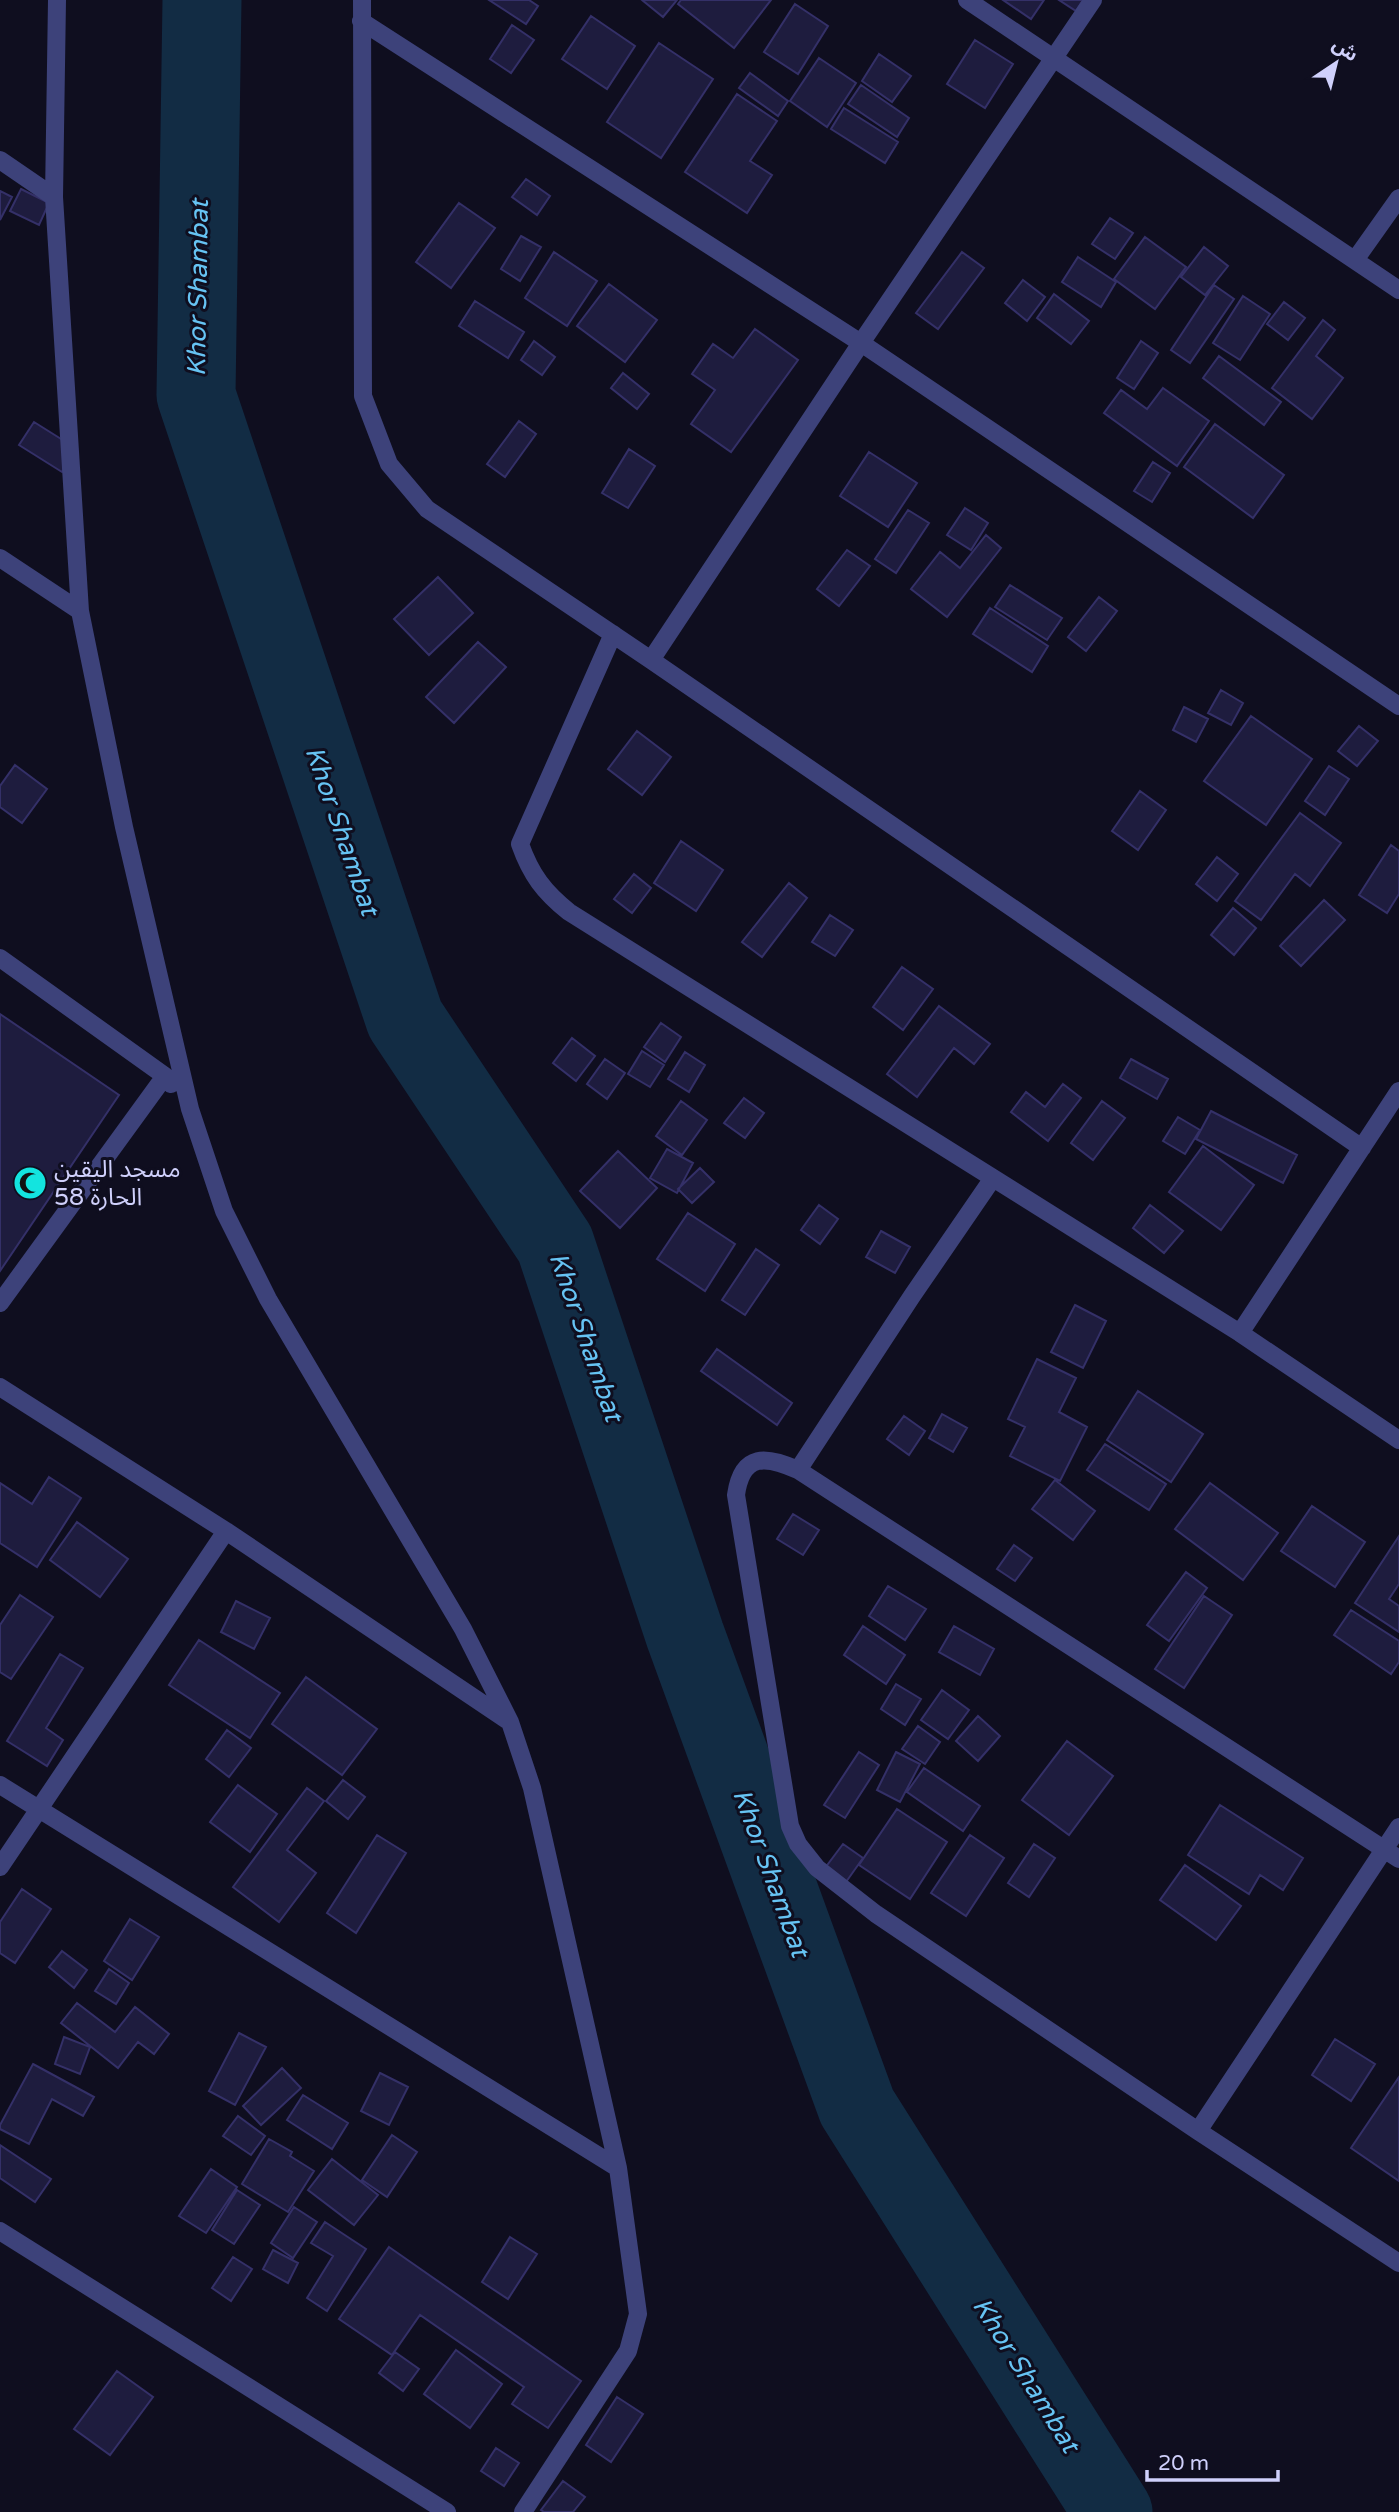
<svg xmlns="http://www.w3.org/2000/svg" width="1399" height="2512" font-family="'Varela Round','Noto Sans Arabic',sans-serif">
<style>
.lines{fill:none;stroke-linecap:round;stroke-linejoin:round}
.river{stroke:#122c44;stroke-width:79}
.building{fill:#1e1c3e;stroke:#343068;stroke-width:2}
.minor{stroke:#3d427a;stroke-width:18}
.labels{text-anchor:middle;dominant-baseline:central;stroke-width:6;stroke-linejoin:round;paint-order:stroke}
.poi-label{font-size:24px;fill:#cfd0fb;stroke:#0f0e1f;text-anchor:start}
.water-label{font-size:26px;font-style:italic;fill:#66c3f3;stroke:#0f0e1f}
</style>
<rect width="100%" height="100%" fill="#0f0e1f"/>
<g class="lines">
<path class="river" d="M202,0L196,395L405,1019L555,1244L685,1635L857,2107L1113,2512"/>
</g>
<path class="building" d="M489,0H529L538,6L526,24Z
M642,0H677L663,17Z
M681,0H771L734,48L678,4Z
M1003,0H1044L1031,19Z
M1059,0H1083L1076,11Z
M795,4L828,26L798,74L764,52Z
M591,16L635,46L607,89L562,59Z
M512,25L534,40L511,73L490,59Z
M975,40L1013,64L985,108L947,84Z
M659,43L713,79L661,158L607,122Z
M879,54L911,76L892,102L862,81Z
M819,58L856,83L827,127L790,101Z
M750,73L788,101L778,116L739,88Z
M861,85L909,118L897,137L848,104Z
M737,94L777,121L750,161L772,175L747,213L685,172Z
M844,108L898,142L885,163L831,129Z
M526,179L550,196L537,215L512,197Z
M21,189L49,203L39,225L10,211Z
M0,191L12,197L0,220Z
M459,203L495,228L451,288L416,262Z
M1110,218L1133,233L1115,259L1092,244Z
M521,236L541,247L520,281L501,269Z
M1145,237L1186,267L1155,309L1114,279Z
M1204,247L1228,266L1205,295L1181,277Z
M554,252L597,281L567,326L525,298Z
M962,252L984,268L938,329L916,313Z
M1078,257L1116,282L1101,307L1062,282Z
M1023,280L1045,297L1027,321L1005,303Z
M609,284L657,320L625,362L577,326Z
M1214,285L1234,299L1190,363L1171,350Z
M1054,294L1089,321L1071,344L1037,318Z
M1243,296L1270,314L1240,360L1213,343Z
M475,301L524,332L508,358L459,326Z
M1284,302L1305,318L1288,340L1267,324Z
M1323,320L1335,330L1316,356L1343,378L1312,419L1272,388Z
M755,329L798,360L731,452L691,424L715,390L692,374L713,344L733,358Z
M534,341L555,357L542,375L521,360Z
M1141,341L1158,353L1134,389L1117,378Z
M1219,356L1281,402L1264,425L1203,378Z
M623,373L649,394L637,409L611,388Z
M1163,388L1209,421L1177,466L1104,413L1121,390L1147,409Z
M519,421L536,434L505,477L487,464Z
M34,422L77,449L62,472L19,445Z
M1215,424L1284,475L1253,518L1184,467Z
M629,449L655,466L628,508L602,493Z
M869,452L917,483L888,527L840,496Z
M1153,462L1170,473L1152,502L1134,491Z
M965,508L988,523L971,550L947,535Z
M908,510L929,523L896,573L875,559Z
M986,535L1001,548L947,617L911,589L940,552L960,568Z
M847,550L870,566L839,606L817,589Z
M438,577L473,613L429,655L394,619Z
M1010,585L1062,618L1047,640L995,607Z
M1099,597L1117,611L1086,651L1068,637Z
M990,608L1048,646L1032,672L973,634Z
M478,642L506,667L454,723L426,697Z
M1221,690L1243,703L1231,725L1208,713Z
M1184,707L1208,719L1196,742L1173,730Z
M1251,716L1312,759L1266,825L1204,781Z
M1359,726L1378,741L1357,766L1338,751Z
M637,731L671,757L642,795L608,769Z
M15,765L47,789L22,823L0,807V786Z
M1329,766L1349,779L1325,815L1305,801Z
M1140,791L1166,810L1138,850L1112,831Z
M1300,813L1341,843L1310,886L1295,874L1261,920L1235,901Z
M681,841L723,870L696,911L654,883Z
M1391,845L1399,851V894L1387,913L1359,895Z
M1217,857L1238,874L1217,901L1196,884Z
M634,874L651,888L632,913L614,899Z
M789,883L807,898L762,957L742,942Z
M1324,900L1345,920L1301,966L1280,946Z
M1233,908L1256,928L1234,955L1211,935Z
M830,915L853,930L835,956L812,942Z
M902,967L933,989L903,1030L873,1007Z
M939,1006L990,1044L974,1064L954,1048L917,1097L887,1074Z
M0,1014L119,1095L0,1271Z
M661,1023L681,1037L665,1062L644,1047Z
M572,1038L595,1056L576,1081L553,1063Z
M642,1051L664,1065L650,1087L628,1074Z
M685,1052L705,1065L689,1092L668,1079Z
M605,1059L625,1073L607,1099L587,1084Z
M1131,1059L1168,1079L1157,1099L1120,1078Z
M1063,1084L1081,1098L1048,1141L1011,1112L1026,1092L1045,1107Z
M744,1098L764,1113L745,1138L724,1123Z
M681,1101L707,1120L682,1155L656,1136Z
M1102,1101L1125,1118L1093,1160L1071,1143Z
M1211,1111L1297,1155L1283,1183L1196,1139Z
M1178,1117L1200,1130L1185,1154L1163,1141Z
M1203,1146L1254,1185L1221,1230L1169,1192Z
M667,1149L693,1163L677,1193L650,1178Z
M618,1151L657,1188L620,1228L580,1191Z
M700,1168L714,1182L692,1203L678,1189Z
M819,1205L838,1219L820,1244L801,1230Z
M1150,1205L1183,1231L1164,1253L1133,1228Z
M688,1213L735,1244L705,1291L657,1259Z
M881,1231L910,1247L895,1273L866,1257Z
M756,1249L779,1265L745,1315L722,1300Z
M1075,1305L1106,1321L1083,1368L1051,1352Z
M717,1349L792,1403L777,1425L701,1371Z
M1037,1359L1076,1378L1059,1412L1087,1427L1060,1481L1010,1456L1025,1427L1008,1419Z
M1138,1391L1203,1434L1171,1482L1107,1440Z
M942,1414L967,1428L953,1452L929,1438Z
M904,1416L925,1431L909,1455L887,1439Z
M1105,1444L1166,1484L1149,1510L1087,1470Z
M49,1477L81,1498L37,1567L0,1543V1483L32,1504Z
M1055,1480L1095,1511L1073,1540L1032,1509Z
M1210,1483L1278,1533L1243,1580L1175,1529Z
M1312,1506L1365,1542L1335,1587L1281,1551Z
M793,1514L819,1530L803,1555L777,1539Z
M77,1522L128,1559L100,1597L50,1560Z
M1399,1536V1584L1389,1599L1399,1606V1632L1355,1603Z
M1014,1545L1032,1558L1015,1581L997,1569Z
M1186,1572L1207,1588L1169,1641L1147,1625Z
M888,1586L926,1609L905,1640L869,1616Z
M20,1595L53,1617L11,1679L0,1672V1625Z
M1204,1596L1232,1615L1184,1688L1155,1669Z
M236,1601L270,1618L254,1649L221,1632Z
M1351,1610L1399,1641V1662L1391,1674L1334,1635Z
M863,1626L905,1655L886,1684L844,1655Z
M954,1626L994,1649L980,1675L939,1652Z
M199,1640L280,1693L250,1738L169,1685Z
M60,1654L83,1668L46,1728L63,1740L47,1766L7,1741Z
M306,1677L377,1729L342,1775L272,1724Z
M896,1684L921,1699L905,1725L881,1709Z
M942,1690L969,1710L948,1739L921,1720Z
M978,1716L1000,1736L978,1761L956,1741Z
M918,1726L940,1742L925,1764L902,1749Z
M227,1730L251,1748L229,1777L206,1759Z
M1067,1741L1113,1776L1069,1835L1022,1800Z
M859,1752L879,1765L845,1818L824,1805Z
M896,1752L920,1764L900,1802L877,1790Z
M924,1768L980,1806L963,1831L907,1792Z
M343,1780L365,1797L348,1819L326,1801Z
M238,1785L277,1814L250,1852L210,1822Z
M307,1788L324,1801L287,1850L316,1873L279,1922L233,1887Z
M1220,1805L1303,1858L1283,1890L1260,1875L1249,1894L1188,1855Z
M897,1809L947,1842L910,1899L859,1865Z
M377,1835L406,1853L356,1933L327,1913Z
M970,1835L1004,1858L966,1916L931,1893Z
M843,1844L863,1858L846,1882L825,1868Z
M1034,1844L1055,1858L1029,1897L1008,1883Z
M1185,1865L1241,1906L1216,1940L1160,1900Z
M22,1889L51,1909L15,1963L0,1953V1922Z
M130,1919L159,1937L132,1980L104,1961Z
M62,1951L87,1970L74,1988L49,1967Z
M109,1969L129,1983L116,2004L95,1991Z
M77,2003L115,2032L135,2007L169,2034L154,2054L138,2042L118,2068L61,2023Z
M239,2033L266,2047L235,2105L209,2091Z
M64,2037L90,2047L80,2074L55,2064Z
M1335,2039L1375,2064L1351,2101L1312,2075Z
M33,2064L94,2097L83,2116L52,2099L29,2144L0,2129V2125Z
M282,2068L301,2088L261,2125L243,2106Z
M380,2073L408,2087L389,2125L361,2111Z
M1399,2077V2181L1351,2148Z
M303,2095L348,2123L332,2149L287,2120Z
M238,2116L265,2136L251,2155L223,2136Z
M392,2135L417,2152L387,2197L362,2180Z
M269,2139L292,2152L290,2156L314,2171L288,2212L242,2184Z
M0,2145L51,2179L35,2202L0,2178Z
M332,2159L378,2195L354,2225L308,2190Z
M211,2169L237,2187L206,2233L179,2216Z
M237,2190L260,2205L234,2244L212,2230Z
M294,2207L317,2222L293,2258L271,2243Z
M325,2222L366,2249L327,2311L307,2298L333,2256L311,2243Z
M510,2237L537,2254L508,2299L482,2282Z
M389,2247L581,2381L548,2428L512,2404L524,2387L420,2315L392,2355L339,2319Z
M273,2250L298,2263L288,2283L263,2269Z
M233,2257L252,2269L231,2301L212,2288Z
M456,2350L502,2384L470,2428L424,2394Z
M395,2352L419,2369L403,2391L379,2373Z
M117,2371L153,2397L110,2455L74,2429Z
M617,2397L643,2414L611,2462L586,2445Z
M496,2448L519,2463L504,2486L481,2471Z
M563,2481L585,2497L573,2512H544L541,2510Z"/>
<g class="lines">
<path class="minor" d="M57,0L54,197L80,611L124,827L190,1109L224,1211L268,1299L463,1629L510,1722L532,1788L618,2168L638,2314L628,2351L523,2512
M362,0L363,396L389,464L427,509L651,660L1362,1148
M967,0L1399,290
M361,21L861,343L1399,706
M0,160L54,197
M1355,260L1399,198
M0,558L80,611
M613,634L520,844C531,875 544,892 569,912L1240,1333L1399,1440
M651,660L861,343L1093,0
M0,958L165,1076L171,1084
M993,1178L912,1296L798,1470L1399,1859
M0,1303L165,1076
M1240,1333L1399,1091
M0,1387L226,1531L507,1720
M798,1470C767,1456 742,1452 736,1495L790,1826L798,1844L817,1868L876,1914L1198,2131L1399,2263
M0,1785L618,2168
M0,1867L226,1531
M1198,2131L1399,1827
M0,2231L447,2512"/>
</g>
<defs>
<symbol id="mosque-disc" viewBox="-11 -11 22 22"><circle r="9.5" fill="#13e4df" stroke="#0f0e1f"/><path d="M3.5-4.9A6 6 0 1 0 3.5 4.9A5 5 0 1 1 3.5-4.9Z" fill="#111"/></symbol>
</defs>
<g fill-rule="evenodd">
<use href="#mosque-disc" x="11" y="1164" width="38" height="38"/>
</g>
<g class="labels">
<g class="poi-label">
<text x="54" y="1169">مسجد اليقين<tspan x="54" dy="28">الحارة 58</tspan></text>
</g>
<g class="water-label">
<text transform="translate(198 288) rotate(-89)">Khor Shambat</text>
<text transform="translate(342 831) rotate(71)">Khor Shambat</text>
<text transform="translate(586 1337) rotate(71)">Khor Shambat</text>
<text transform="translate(771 1873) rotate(70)">Khor Shambat</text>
<text transform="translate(1026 2375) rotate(58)">Khor Shambat</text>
</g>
</g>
<g transform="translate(1336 63) rotate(35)" stroke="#0f0e1f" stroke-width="5" paint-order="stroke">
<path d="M0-5L12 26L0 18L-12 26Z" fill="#cfd0fb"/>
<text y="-10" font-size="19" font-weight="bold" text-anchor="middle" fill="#cfd0fb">ش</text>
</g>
<path d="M1147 2470v10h131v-10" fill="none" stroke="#cfd0fb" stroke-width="3.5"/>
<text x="1158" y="2470" font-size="21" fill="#cfd0fb" stroke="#0f0e1f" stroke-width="5" paint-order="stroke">20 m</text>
</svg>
